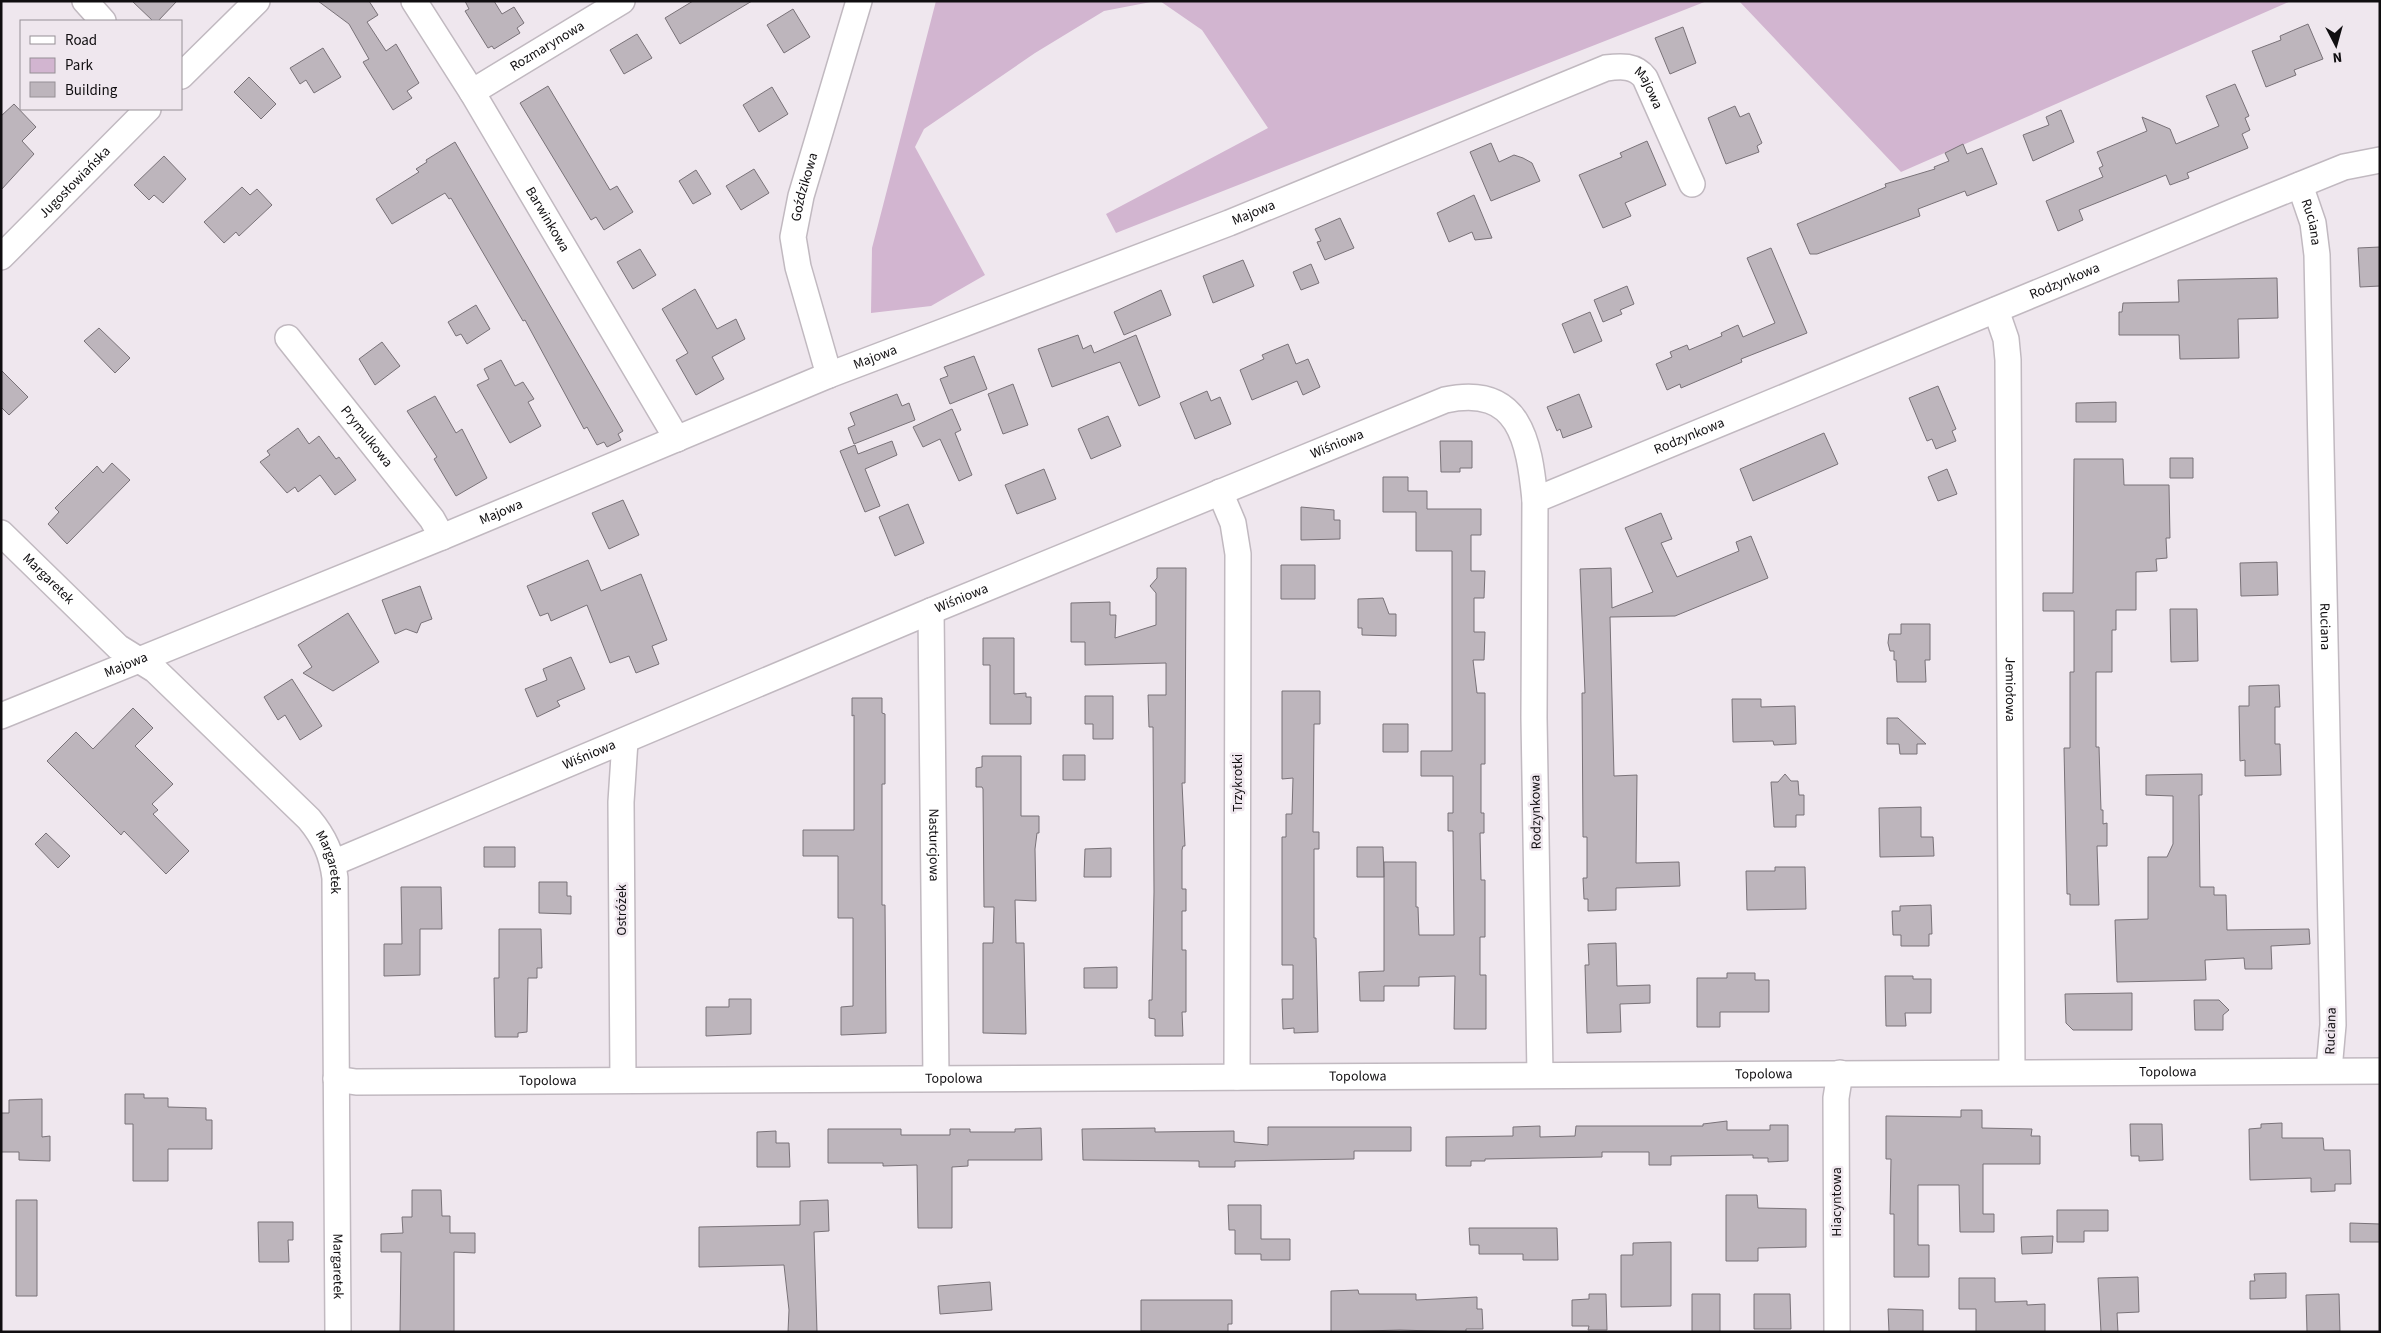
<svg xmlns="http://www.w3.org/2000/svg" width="2381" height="1333" font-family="'Source Sans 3',sans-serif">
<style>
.green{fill:#d2b5d0}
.building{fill:#bdb5bc;stroke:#797278}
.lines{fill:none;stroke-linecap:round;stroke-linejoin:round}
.minor-casing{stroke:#c1b9c0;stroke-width:28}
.minor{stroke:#fff;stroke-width:25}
.labels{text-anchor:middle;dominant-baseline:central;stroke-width:5;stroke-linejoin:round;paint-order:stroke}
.street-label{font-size:14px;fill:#100e10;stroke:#efe7ee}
</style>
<rect width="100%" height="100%" fill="#efe7ee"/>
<path class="green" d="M936,1H1156L1104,11L1035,53L924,129L915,147L985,275L931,306L871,313L872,248Z
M1160,1H1707L1116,233L1106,214L1268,128L1202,30Z
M1739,1H2291L1901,172Z"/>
<path class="building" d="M132,1H177L158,21H153Z
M318,1H369L378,15L367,22L386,51L396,44L419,83L407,91L412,98L393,110L363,62L369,59L349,24Z
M465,1H494L502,14L514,7L524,23L517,28L520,33L494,49L492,46L488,48L465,11L469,9Z
M693,1H752L680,44L665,18Z
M793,9L810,37L784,53L767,25Z
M2308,24L2323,59L2294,70L2296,75L2266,87L2252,51L2281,40L2280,36Z
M1683,27L1696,63L1670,74L1655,38Z
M637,34L652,58L624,74L610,50Z
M323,48L341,77L314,93L306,80L300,84L290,68Z
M249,77L276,104L261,119L234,92Z
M2235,84L2249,116L2245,118L2250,130L2242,134L2248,148L2187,173L2189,178L2170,185L2166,175L2079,210L2083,220L2058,231L2046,201L2103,177L2099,168L2103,166L2097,152L2147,131L2142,117L2170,129L2176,144L2219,126L2206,96Z
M548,86L610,190L617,186L633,212L604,230L596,217L591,220L520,103Z
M772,87L788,114L759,132L743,105Z
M14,104L36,127L22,141L34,154L1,190V116Z
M1735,106L1740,117L1749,113L1762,143L1757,146L1759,152L1726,164L1708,118Z
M2061,110L2074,142L2033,161L2023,135L2049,125L2046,117Z
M1647,141L1666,185L1625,203L1631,216L1603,228L1579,175L1622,157L1620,153Z
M455,142L623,431L618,434L621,440L607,447L604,442L597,445L587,427L584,429L525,320L523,321L451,198L449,199L445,193L392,224L376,199L419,172L416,169L427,162L426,160Z
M1491,143L1499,162L1514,155L1523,158L1532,163L1540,181L1491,201L1470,152Z
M1963,144L1967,154L1982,148L1997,184L1967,196L1965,191L1918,209L1920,216L1817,254H1810L1797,224L1886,187L1885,184L1935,169L1934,167L1949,161L1945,153Z
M164,156L186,179L163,203L154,195L149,200L134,185Z
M754,169L769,193L741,210L726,186Z
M696,170L711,194L693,204L679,181Z
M242,187L250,195L257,189L272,205L239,236L236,232L224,243L204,222Z
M1474,195L1492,238L1475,240L1472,232L1449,242L1437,213Z
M1340,218L1354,248L1325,260L1317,242L1321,241L1315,229Z
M2380,247V286L2360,287L2358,248Z
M1771,248L1807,333L1741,359L1742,362L1681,388L1680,384L1667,390L1656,364L1672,357L1670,352L1687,345L1689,350L1722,336L1721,333L1738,325L1743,337L1775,323L1747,258Z
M640,249L656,275L633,289L617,262Z
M1243,260L1254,286L1213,303L1203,276Z
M1311,264L1319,283L1301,290L1293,272Z
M2277,278L2278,318L2238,319L2239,358L2180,359L2179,335H2119V312H2122L2123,303L2179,302L2178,280Z
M1627,286L1634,304L1620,310L1622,314L1603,322L1594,300Z
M695,289L717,329L736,319L745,339L712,357L724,379L696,395L676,360L688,353L662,309Z
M1161,290L1171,315L1124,335L1114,312Z
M476,305L490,329L467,344L461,334L456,336L448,322Z
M1590,312L1602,341L1574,353L1562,324Z
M99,328L130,358L115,373L84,341Z
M1078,335L1083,349L1091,345L1094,353L1136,335L1160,397L1139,406L1120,362L1052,387L1038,349Z
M382,342L400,366L375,385L359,359Z
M1288,344L1296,364L1308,359L1320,387L1303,395L1297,381L1252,400L1240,370L1264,359L1262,355Z
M974,356L987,389L950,404L940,379L948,376L944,367Z
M501,360L515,386L523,382L534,399L528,402L541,426L510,443L477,385L489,379L484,369Z
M1,370L28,397L9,415L1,407Z
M1013,384L1028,425L1003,434L988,394Z
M1938,386L1956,429L1952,431L1956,441L1936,449L1932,439L1927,441L1909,398Z
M1207,391L1211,401L1220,397L1231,424L1195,439L1180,403Z
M897,394L902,406L909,403L915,420L854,444L848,428L855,425L850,413Z
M1579,394L1592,427L1563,438L1560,429L1557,431L1547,407Z
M435,396L456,433L462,429L487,478L456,496L434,459L437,457L407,411Z
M2116,402V422H2076V403Z
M952,409L961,430L955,433L972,475L959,481L940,439L923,447L913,427Z
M1108,416L1121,446L1091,459L1078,429Z
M298,428L309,444L319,436L336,459L339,457L356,480L335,495L320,475L298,492L295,487L287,493L260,462L270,455L267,451Z
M1824,433L1838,464L1753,501L1740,469Z
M892,441L897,455L865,469L880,506L865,512L840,451L855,445L858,454Z
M1440,441H1472V468H1460V472H1441Z
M2170,458H2193V478H2170Z
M2074,459H2123L2124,485H2169L2170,538H2166L2167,558L2156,559L2157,571L2136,572V610H2116V630H2112V672H2096V747H2099L2101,810H2103V824L2107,823V846H2097L2099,905H2070V894H2067L2064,748H2070V672H2074V611H2043V593H2073Z
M112,463L130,480L67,544L48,524L59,512L55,508L97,466L103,473Z
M1044,469L1056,499L1017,514L1005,485Z
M1947,469L1957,494L1938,501L1928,477Z
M1383,477H1408V491H1427V509H1481V535H1471V571H1485L1484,598H1474V632H1485L1484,660H1473L1477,693H1485V764H1481V813H1484V833H1480L1481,880H1485V937H1480V975H1486V1029H1454L1455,976L1419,977V986H1384V1001H1360L1359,972L1384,971V862H1416V907H1418L1419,935H1454L1453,831H1448V813H1453V776H1421V751H1452V551H1416V512H1383Z
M623,500L639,535L609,549L592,513Z
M908,504L924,543L895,556L879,517Z
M1301,507L1334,510V520H1340V539L1301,540Z
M1661,513L1672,539L1661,543L1677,577L1739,551L1736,542L1751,536L1768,578L1675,616L1610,617L1614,776L1637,775L1636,863L1679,862L1680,886L1616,888V910L1588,911V899H1584L1583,878H1587V837H1583L1582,693H1585L1580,569L1611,568L1612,608L1653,592L1625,528Z
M588,560L601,591L641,574L667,640L652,646L659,664L636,673L629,656L610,663L587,605L551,621L548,613L540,616L527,586Z
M2277,562L2278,595L2241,596L2240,563Z
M1281,565H1315V599H1281Z
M1157,568H1186L1185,783H1182L1185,846H1183L1182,850V889H1186V911H1182V950H1186V1012H1182L1183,1036H1155V1019L1149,1018V1000H1152L1154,892L1153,727H1149L1148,695H1166V663L1085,665V642H1071V603L1110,602V615H1116L1115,638L1156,625V593L1150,586L1157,578Z
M420,586L432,619L421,623L417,633L406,629L395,634L382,600Z
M1383,598L1389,614H1396V636L1362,635V628H1358V599Z
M2170,609H2197L2198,661L2171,662Z
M348,613L379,662L333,691L303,673L312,667L298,645Z
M1901,624H1930V660H1925L1926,682H1897L1896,660H1894V651H1890L1888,643L1889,634H1901Z
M983,638H1014V694L1026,693V697H1031V724H990V665H983Z
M571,657L585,689L557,701L560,706L537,717L525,689L547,680L543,669Z
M292,679L322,726L300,740L285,715L278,720L264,697Z
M2279,685L2280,707H2275V744H2280L2281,775L2245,776V760L2240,761L2239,706H2249V686Z
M1282,691H1320V724H1314L1313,832H1319V849H1314V938H1316L1318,1032L1294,1033V1028L1283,1029L1282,999H1293V965H1282V837H1286V814H1292L1293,778L1282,779Z
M1085,696H1113V739H1093V724H1085Z
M852,698H882V713L885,714V784H882V905H885L886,1033L841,1035V1007L853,1006V918H838V856H803V830H854V715L852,716Z
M1732,699H1761V707L1795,706L1796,744L1774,745L1773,741L1733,742Z
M133,708L153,728L135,746L173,784L152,804L158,810L153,814L189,851L166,874L124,831L121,835L47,761L76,732L93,749Z
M1887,718H1898L1926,744H1917V754H1900L1899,744H1887Z
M1383,724H1408V752H1383Z
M1063,755H1085V780H1063Z
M982,756H1021V816H1039V833H1037L1035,849L1036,901L1015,900L1016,943H1024L1026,1034L983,1033V943H993L994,907H984L983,789L982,787H976V768L982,767Z
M1785,774L1791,781H1798L1799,795H1804V815H1796V827H1774L1771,782H1778Z
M2202,774V795H2199L2200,887H2214V895H2226L2227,930L2309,929L2310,944L2271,946L2272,969H2245L2244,958L2205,960L2206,980L2117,982L2115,920L2148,919V857H2167L2173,844V796L2146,795V775Z
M1921,807V837H1933L1934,856L1880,857L1879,808Z
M46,833L70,856L58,868L35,844Z
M484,847H515V867H484Z
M1357,847H1383L1384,877H1357Z
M1111,848V877H1084L1085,849Z
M1775,867H1805L1806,909L1747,910L1746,871H1775Z
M539,882H567V896H571V914L539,913Z
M401,887H441L442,929H420V975L384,976V944H402Z
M1931,905L1932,934H1929V946H1901V935H1893L1892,911H1900V906Z
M499,929H541L542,968H537V978H528L527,1032L518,1033V1037H495L494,978H499Z
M1616,943L1617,986L1650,985V1003L1620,1004L1621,1032L1587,1033L1585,965H1589L1588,944Z
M1117,967V988H1084V968Z
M1727,973H1755V980H1769V1012H1720V1027H1697V978H1727Z
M1885,976H1913V979H1931V1013H1905L1906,1026H1886Z
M2132,993V1030H2073L2066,1023L2065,994Z
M729,999H751V1034L706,1036V1007H729Z
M2194,1000H2219L2229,1010L2223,1015V1030H2195Z
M125,1094H144V1098H168V1107L206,1108V1120H212V1149H168V1181H133V1124H125Z
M42,1099V1137L50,1136V1161L19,1160V1152H1V1113H9V1100Z
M1961,1110H1982V1128L2032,1129L2031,1136H2040V1164H1983V1214H1994V1232H1960L1959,1185H1918V1245H1929V1277H1894V1214H1890L1891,1159H1886V1116L1961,1117Z
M1727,1121V1130H1770V1125H1788V1161L1768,1162V1158H1753V1155L1671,1156V1165H1649V1152H1602V1157L1485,1159V1161H1471V1166H1446V1137L1513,1136V1127L1540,1126V1137L1575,1136L1576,1126H1703V1124Z
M2282,1123V1138H2323L2324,1150H2350L2351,1184H2335V1191L2311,1192V1178L2250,1180L2249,1129L2261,1128V1124Z
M2130,1124H2162L2163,1160L2139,1161V1156H2131Z
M1268,1127H1411V1151H1354V1159L1235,1161V1167H1199V1161L1083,1160L1082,1129L1155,1128V1132L1234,1131V1142L1268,1145Z
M1041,1128L1042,1160H968V1166L952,1167V1228H918L917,1165L883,1166V1163H828V1129H901V1135H950V1129H970V1132H1015V1129Z
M776,1131V1143H789L790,1167H757V1132Z
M412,1190H441L442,1216H450V1233H475V1253L454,1252V1332H400L401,1252H381V1234L403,1233L402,1217H412Z
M1726,1195H1757L1758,1208L1806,1209V1247L1758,1248V1261H1726Z
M16,1200H37V1296H16Z
M828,1200L829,1231L814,1232L817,1332H788L789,1310L784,1265L699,1267V1227L800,1225V1201Z
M1228,1205H1261V1239H1290V1260H1261V1254H1235V1230H1229Z
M2057,1210H2108V1231H2084V1242H2057Z
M258,1222H293V1240H288L289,1262H259Z
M2350,1223L2380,1224V1242H2350Z
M1469,1228H1557L1558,1260H1523V1254H1479V1245H1470Z
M2053,1236L2052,1253L2022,1254L2021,1237Z
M1671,1242V1306L1621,1307V1255H1633V1243Z
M2286,1273V1298L2250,1299V1281H2255L2254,1274Z
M2138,1277L2139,1312L2117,1313L2118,1332H2101L2098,1278Z
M1959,1278H1995V1302L2027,1301V1305L2045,1304V1332H1976V1309H1959Z
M990,1282L992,1310L940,1314L938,1286Z
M1358,1290L1359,1294H1416V1300L1477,1297V1309H1482L1483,1329H1466V1332L1400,1330L1331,1332V1291Z
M1589,1294H1606L1607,1330H1588L1589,1326H1572V1300L1589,1299Z
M1692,1294H1720V1332H1692Z
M1754,1294H1790L1791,1329H1754Z
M2339,1294L2340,1331L2307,1332L2306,1295Z
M1141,1300H1232V1324H1228V1332L1141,1331Z
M1888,1309L1923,1310V1332H1889Z"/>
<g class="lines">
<defs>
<g id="minor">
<path d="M85,1L103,21"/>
<path id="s1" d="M414,1L472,92L677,439"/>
<path d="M181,76L257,1"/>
<path id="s2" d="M472,92L622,1"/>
<path id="s3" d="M2300,185L2313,223L2317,255L2333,1025L2329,1070"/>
<path id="s4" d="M1,257L148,109"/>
<path id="s5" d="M1996,310L2006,339L2008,360L2012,1071"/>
<path id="s6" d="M288,338L432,519L442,537"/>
<path id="s7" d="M829,375L798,267L793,237L801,196L859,1"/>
<path d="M1220,492L1233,523L1238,554L1237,1077"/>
<path id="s8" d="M1,533L118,647L155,670L309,819C324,837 332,854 335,878L338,1332"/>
<path id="s9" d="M931,611L936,1078"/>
<path id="s10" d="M1,716L442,537L829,375L1229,223L1606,68C1621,66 1635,65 1645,78L1692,184"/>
<path id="s11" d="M333,863L931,611L1445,400C1520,384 1529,441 1535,500"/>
<path id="s12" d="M1540,1075L1534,718L1535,500L2235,211L2344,167L2380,160"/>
<path id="s13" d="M336,1079L356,1082L2380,1071"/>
<path d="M623,1080L621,802L625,741"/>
<path d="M1837,1332L1836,1098L1840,1073"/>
</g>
</defs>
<use href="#minor" class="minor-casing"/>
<use href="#minor" class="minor"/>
</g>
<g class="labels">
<g class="street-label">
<text stroke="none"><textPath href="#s2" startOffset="88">Rozmarynowa</textPath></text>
<text stroke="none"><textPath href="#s10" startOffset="1784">Majowa</textPath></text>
<text stroke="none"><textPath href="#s4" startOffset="105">Jugosłowiańska</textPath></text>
<text stroke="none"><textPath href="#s7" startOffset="194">Goździkowa</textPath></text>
<text stroke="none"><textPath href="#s10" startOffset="1350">Majowa</textPath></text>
<text stroke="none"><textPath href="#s1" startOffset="256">Barwinkowa</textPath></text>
<text stroke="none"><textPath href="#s3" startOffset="39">Ruciana</textPath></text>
<text stroke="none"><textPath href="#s12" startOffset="1148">Rodzynkowa</textPath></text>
<text stroke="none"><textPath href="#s10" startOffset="945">Majowa</textPath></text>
<text stroke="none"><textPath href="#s6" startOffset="126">Prymulkowa</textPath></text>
<text stroke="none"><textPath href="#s12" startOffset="742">Rodzynkowa</textPath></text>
<text stroke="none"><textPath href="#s11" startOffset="1088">Wiśniowa</textPath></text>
<text stroke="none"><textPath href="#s10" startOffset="540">Majowa</textPath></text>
<text stroke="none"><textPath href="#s8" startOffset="66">Margaretek</textPath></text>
<text stroke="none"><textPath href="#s11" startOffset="682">Wiśniowa</textPath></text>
<text stroke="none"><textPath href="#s3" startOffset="444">Ruciana</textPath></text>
<text stroke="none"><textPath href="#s10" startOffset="135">Majowa</textPath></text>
<text stroke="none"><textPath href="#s5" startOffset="381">Jemiołowa</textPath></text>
<text stroke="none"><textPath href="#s11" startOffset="278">Wiśniowa</textPath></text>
<text transform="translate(1238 783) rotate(-90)">Trzykrotki</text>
<text transform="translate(1536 812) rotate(-91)">Rodzynkowa</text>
<text stroke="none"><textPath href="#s9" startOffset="234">Nasturcjowa</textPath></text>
<text stroke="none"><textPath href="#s8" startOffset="470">Margaretek</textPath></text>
<text transform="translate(622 910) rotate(-90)">Ostróżek</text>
<text transform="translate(2331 1031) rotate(-88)">Ruciana</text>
<text stroke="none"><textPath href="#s13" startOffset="1832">Topolowa</textPath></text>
<text stroke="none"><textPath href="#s13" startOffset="1428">Topolowa</textPath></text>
<text stroke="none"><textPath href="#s13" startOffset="1022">Topolowa</textPath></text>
<text stroke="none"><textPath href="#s13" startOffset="618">Topolowa</textPath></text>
<text stroke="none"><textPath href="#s13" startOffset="212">Topolowa</textPath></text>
<text transform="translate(1837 1202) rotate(-90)">Hiacyntowa</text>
<text stroke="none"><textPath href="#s8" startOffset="875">Margaretek</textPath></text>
</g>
</g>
<rect width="2381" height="1333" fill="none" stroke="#100e10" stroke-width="5"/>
<rect x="20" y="20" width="162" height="90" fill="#efe7ee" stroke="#969095"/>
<rect x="30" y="36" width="25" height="8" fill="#ffffff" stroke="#969095"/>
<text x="65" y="45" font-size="15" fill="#100e10">Road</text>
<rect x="30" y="58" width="25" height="15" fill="#d2b5d0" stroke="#969095"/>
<text x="65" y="70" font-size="15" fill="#100e10">Park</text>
<rect x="30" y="82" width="25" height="15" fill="#bdb5bc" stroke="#969095"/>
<text x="65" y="95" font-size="15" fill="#100e10">Building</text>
<g transform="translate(2336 45) rotate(174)" stroke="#efe7ee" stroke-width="4" paint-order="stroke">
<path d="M0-4L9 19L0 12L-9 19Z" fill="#100e10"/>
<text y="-8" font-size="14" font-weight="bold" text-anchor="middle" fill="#100e10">N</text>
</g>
</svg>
